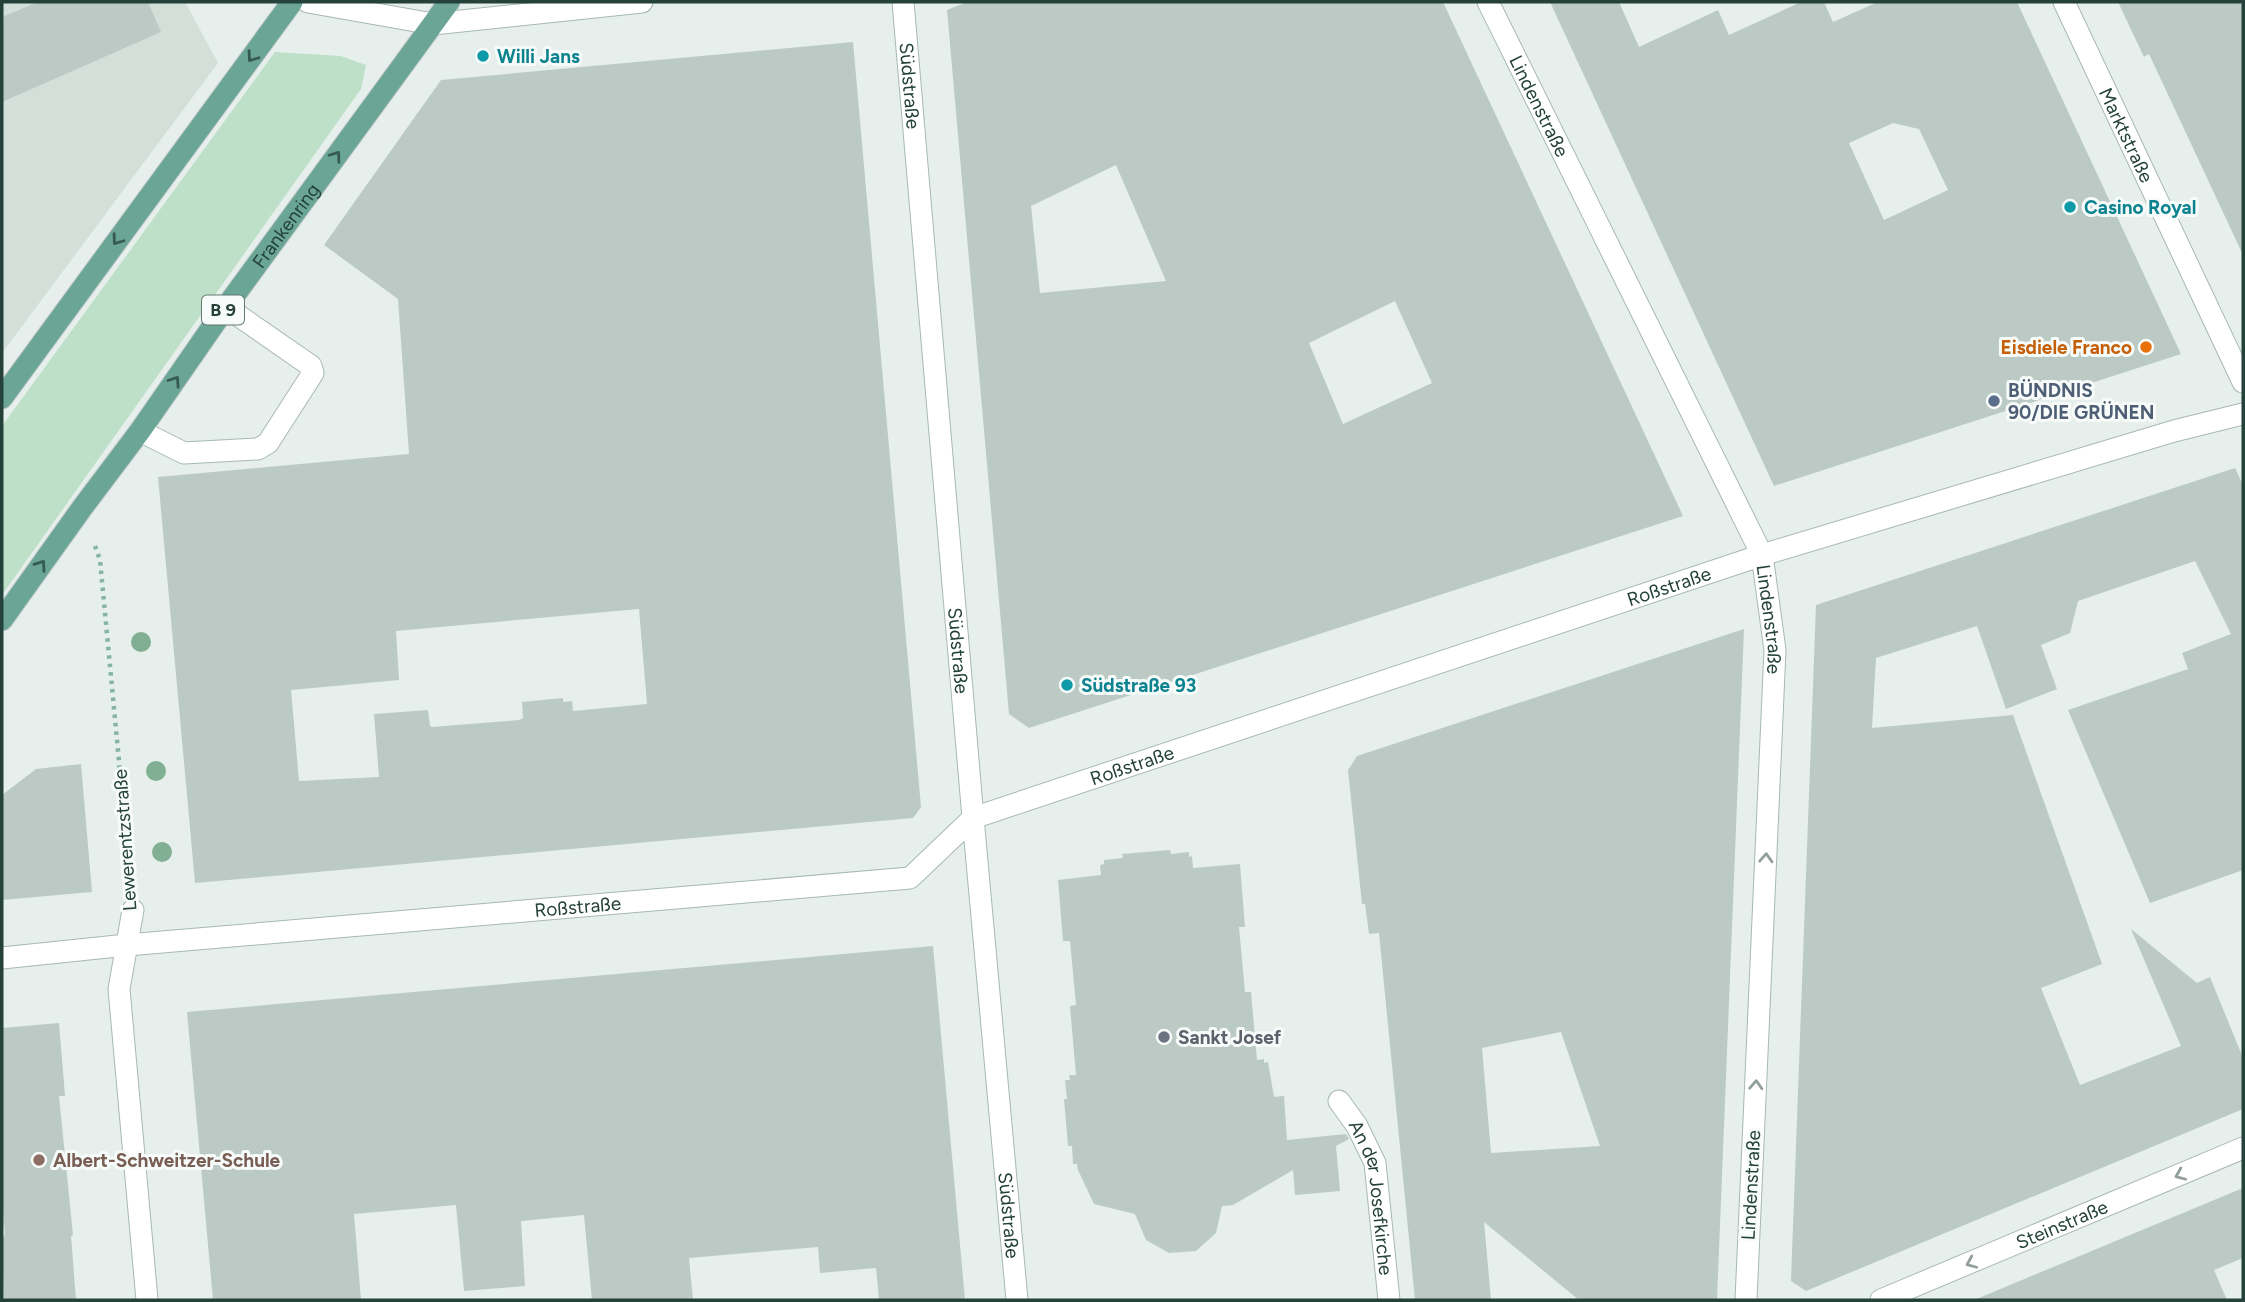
<svg xmlns="http://www.w3.org/2000/svg" width="2245" height="1302" font-family="Figtree,sans-serif">
<style>
.built{fill:#d4dfda}
.green{fill:#bfe0c8}
.building{fill:#bbcac4;fill-rule:evenodd}
.lines{fill:none;stroke-linecap:round;stroke-linejoin:round}
.lane-casing{stroke:#a8b8b2;stroke-width:23}
.street-casing{stroke:#a8b8b2;stroke-width:23}
.primary-casing{stroke:#c2cac8;stroke-width:23}
.path{stroke:#86b3a5;stroke-width:4.5;stroke-dasharray:3.5 5;stroke-linecap:butt}
.lane{stroke:#fff;stroke-width:21}
.street{stroke:#fff;stroke-width:21}
.primary{stroke:#6aa596;stroke-width:21}
.tree{fill:#80af93}
.oneway{stroke:#365b51}
.oneway2{stroke:#92a09c}
.culture-dot{fill:#0f9aa8;stroke:#f7fbf9;stroke-width:2.5}
.food-dot{fill:#e8710a;stroke:#f7fbf9;stroke-width:2.5}
.service-dot{fill:#5c6f8a;stroke:#f7fbf9;stroke-width:2.5}
.worship-dot{fill:#6b7280;stroke:#f7fbf9;stroke-width:2.5}
.education-dot{fill:#8d6e63;stroke:#f7fbf9;stroke-width:2.5}
.labels{text-anchor:middle;dominant-baseline:central;stroke-width:6;stroke-linejoin:round;paint-order:stroke}
.shield{fill:#f7fbf9;stroke:#637a73;stroke-width:2}
.shield-label{font-size:18px;font-weight:bold;fill:#24423a}
.culture-label{font-size:19px;font-weight:bold;fill:#0d838f;stroke:#f7fbf9;text-anchor:start}
.street-label{font-size:19px;fill:#24423a;stroke:#f7fbf9}
.food-label{font-size:19px;font-weight:bold;fill:#c56008;stroke:#f7fbf9;text-anchor:end}
.service-label{font-size:19px;font-weight:bold;fill:#4e5e75;stroke:#f7fbf9;text-anchor:start}
.worship-label{font-size:19px;font-weight:bold;fill:#5b616d;stroke:#f7fbf9;text-anchor:start}
.education-label{font-size:19px;font-weight:bold;fill:#785e54;stroke:#f7fbf9;text-anchor:start}
</style>
<rect width="100%" height="100%" fill="#e6efeb"/>
<path class="built" d="M2,2H185L218,63L2,353Z"/>
<path class="green" d="M275,52L341,56L366,65L361,89L2,595V426Z"/>
<path class="building" d="M38,2H148L161,32L2,102V17Z
M967,2H1443L1683,516L1029,728L1009,714L947,10ZM1116,165L1166,281L1040,293L1031,206ZM1395,301L1432,383L1343,424L1309,343Z
M1550,2H1619L1639,47L1718,10L1729,35L1801,2H1824L1833,22L1878,2H2017L2181,354L1774,486ZM1893,123L1919,129L1948,190L1884,220L1849,143Z
M2118,2H2243V255L2149,54L2144,57Z
M853,42L921,807L913,818L195,883L158,477L409,454L398,299L324,245L441,80ZM639,609L647,704L573,711L572,701L563,702V698L522,702L523,718L519,720L432,727L430,726L428,710L374,714L379,777L299,781L291,690L399,680L396,631Z
M2235,468L2243,485V870L2150,903L2068,710L2188,669L2182,653L2231,634L2195,561L2078,601L2070,633L2041,645L2057,689L2006,709L1977,626L1876,658L1872,728L2013,715L2102,964L2041,988L2080,1085L2181,1046L2131,929L2197,983L2210,977L2243,1058V1109L1806,1291L1791,1281L1816,605Z
M1744,629L1717,1300H1579L1484,1222L1491,1300H1415L1379,933L1369,934L1365,904H1362L1348,770L1357,756ZM1561,1032L1600,1146L1491,1153L1482,1048Z
M81,764L92,892L2,900V795L36,769Z
M1170,850L1171,854L1189,852V857L1192,856L1193,868L1240,864L1245,927H1239L1245,992H1251L1257,1060L1264,1059V1063L1268,1062L1274,1097L1284,1096L1287,1140L1346,1134L1349,1139L1336,1146L1340,1191L1295,1195L1293,1170L1233,1205L1222,1206L1216,1233L1196,1251L1169,1253L1146,1240L1135,1214L1094,1204L1078,1170L1077,1164H1073L1072,1146H1068L1064,1099H1067L1065,1080H1070L1069,1075H1076L1070,1006L1076,1005L1070,941H1063L1058,880L1101,875L1100,865L1104,864V860L1123,858L1122,854Z
M933,946L965,1300H879L876,1268L820,1273L818,1247L689,1258L693,1300H592L584,1215L521,1221L525,1286L464,1291L456,1205L354,1214L361,1300H213L187,1012Z
M59,1023L65,1096H59L73,1235L71,1236L76,1300H4L2,1241L5,1234L2,1197V1028Z
M2243,1188V1258L2214,1270L2227,1300H1974Z"/>
<g class="lines">
<defs>
<path id="lane" d="M140,431L184,453L258,449L268,443L313,373L311,366L226,307"/>
<g id="street">
<path d="M308,2L433,24L642,2"/>
<path id="s1" d="M903,2L973,818L1017,1300"/>
<path id="s2" d="M1488,2L1762,555L1775,650L1746,1300"/>
<path id="s3" d="M2064,2L2243,382"/>
<path d="M133,910L119,989L147,1300"/>
<path id="s4" d="M2,958L127,945L910,878L973,818L1762,555L2174,431L2243,414"/>
<path id="s5" d="M1339,1101L1357,1126L1375,1163L1389,1300"/>
<path id="s6" d="M1881,1300L2243,1148"/>
</g>
<g id="primary">
<path d="M2,398L292,2"/>
<path id="s7" d="M2,620L82,508L140,431L226,307L449,2"/>
</g>
</defs>
<use href="#lane" class="lane-casing"/>
<use href="#street" class="street-casing"/>
<use href="#primary" class="primary-casing"/>
<path class="path" d="M95,546L100,560L130,878"/>
<use href="#lane" class="lane"/>
<use href="#street" class="street"/>
<use href="#primary" class="primary"/>
</g>
<g class="tree">
<circle cx="141" cy="642" r="10"/>
<circle cx="156" cy="771" r="10"/>
<circle cx="162" cy="852" r="10"/>
</g>
<defs><path id="oneway-chevron" d="M-2-3.5L2.5 0L-2 3.5" fill="none" stroke-width="1.6" stroke-linecap="round" stroke-linejoin="round" transform="scale(1.75)"/></defs>
<g class="oneway">
<use href="#oneway-chevron" transform="translate(252 57) rotate(126)"/>
<use href="#oneway-chevron" transform="translate(336 156) rotate(-54)"/>
<use href="#oneway-chevron" transform="translate(117 240) rotate(126)"/>
<use href="#oneway-chevron" transform="translate(175 381) rotate(-56)"/>
<use href="#oneway-chevron" transform="translate(41 565) rotate(-55)"/>
</g>
<g class="oneway2">
<use href="#oneway-chevron" transform="translate(1766 858) rotate(-87)"/>
<use href="#oneway-chevron" transform="translate(1756 1085) rotate(-87)"/>
<use href="#oneway-chevron" transform="translate(2180 1175) rotate(157)"/>
<use href="#oneway-chevron" transform="translate(1971 1263) rotate(157)"/>
</g>
<g class="culture-dot">
<circle cx="483" cy="56" r="7"/>
<circle cx="2070" cy="207" r="7"/>
<circle cx="1067" cy="685" r="7"/>
</g>
<circle class="food-dot" cx="2146" cy="347" r="7"/>
<circle class="service-dot" cx="1994" cy="401" r="7"/>
<circle class="worship-dot" cx="1164" cy="1037" r="7"/>
<circle class="education-dot" cx="39" cy="1160" r="7"/>
<g class="labels">
<rect class="shield" x="202" y="295.5" width="42" height="29" rx="5"/>
<g class="shield-label">
<text x="223" y="310">B 9</text>
</g>
<g class="culture-label">
<text x="497" y="56">Willi Jans</text>
<text x="2084" y="207">Casino Royal</text>
<text x="1081" y="685">Südstraße 93</text>
</g>
<g class="street-label">
<text stroke="none"><textPath href="#s1" startOffset="84">Südstraße</textPath></text>
<text stroke="none"><textPath href="#s2" startOffset="116">Lindenstraße</textPath></text>
<text stroke="none"><textPath href="#s3" startOffset="147">Marktstraße</textPath></text>
<text stroke="none"><textPath href="#s7" startOffset="486">Frankenring</textPath></text>
<text stroke="none"><textPath href="#s4" startOffset="1732">Roßstraße</textPath></text>
<text stroke="none"><textPath href="#s2" startOffset="682">Lindenstraße</textPath></text>
<text stroke="none"><textPath href="#s1" startOffset="651">Südstraße</textPath></text>
<text stroke="none"><textPath href="#s4" startOffset="1166">Roßstraße</textPath></text>
<text transform="translate(125 840) rotate(-94)">Lewerentzstraße</text>
<text stroke="none"><textPath href="#s4" startOffset="578">Roßstraße</textPath></text>
<text transform="translate(1751 1185) rotate(-87)">Lindenstraße</text>
<text stroke="none"><textPath href="#s5" startOffset="105">An der Josefkirche</textPath></text>
<text stroke="none"><textPath href="#s1" startOffset="1218">Südstraße</textPath></text>
<text stroke="none"><textPath href="#s6" startOffset="196">Steinstraße</textPath></text>
</g>
<g class="food-label">
<text x="2132" y="347">Eisdiele Franco</text>
</g>
<g class="service-label">
<text x="2008" y="390">BÜNDNIS<tspan x="2008" dy="22">90/DIE GRÜNEN</tspan></text>
</g>
<g class="worship-label">
<text x="1178" y="1037">Sankt Josef</text>
</g>
<g class="education-label">
<text x="53" y="1160">Albert-Schweitzer-Schule</text>
</g>
</g>
<rect width="2245" height="1302" fill="none" stroke="#24423a" stroke-width="7"/>
</svg>
